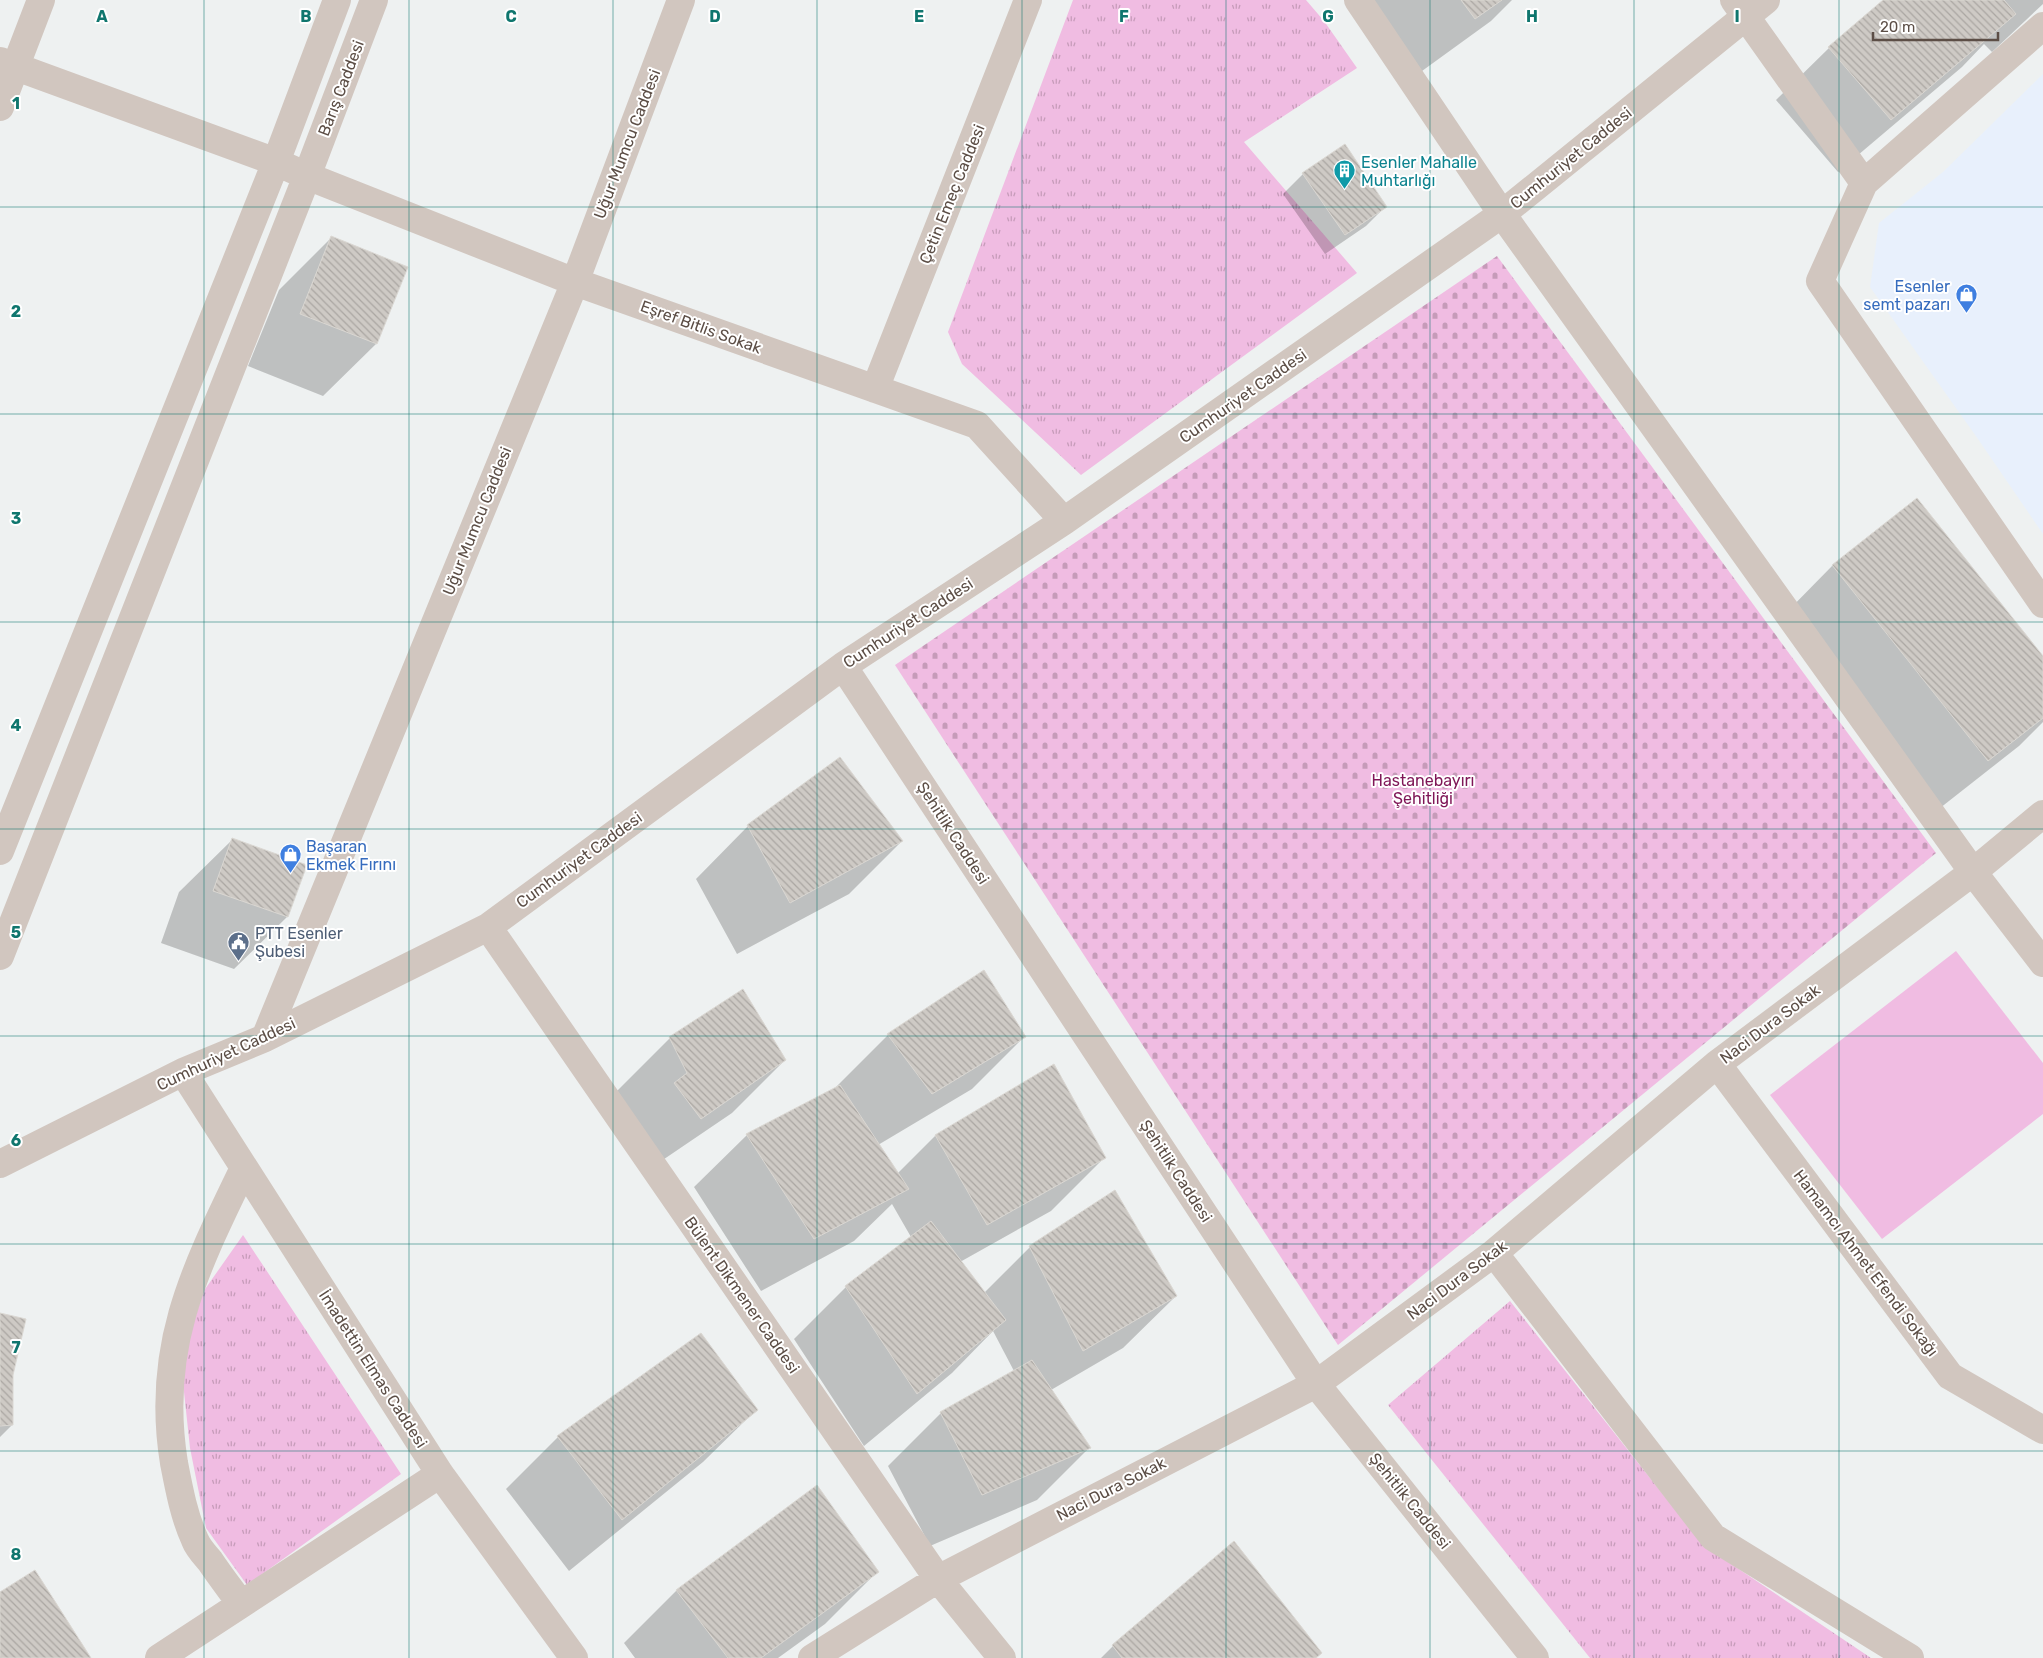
<svg xmlns="http://www.w3.org/2000/svg" width="2043" height="1658" font-family="Rubik,sans-serif">
<style>
.commercial{fill:#e8f0fc}
.green{fill:#f0bce2}
.cemetery{fill:url(#cemetery-stones)}
.park{fill:url(#park-tufts)}
.shadow{fill:#0003}
.building{fill:url(#building-back-hatch);stroke:#dad7d2}
.lines{fill:none;stroke-linecap:round;stroke-linejoin:round}
.street{stroke:#d1c6bf;stroke-width:28}
.grid{fill:none;stroke:#0f766e;stroke-width:1;stroke-opacity:0.55}
.labels{text-anchor:middle;dominant-baseline:central;stroke-width:4;stroke-linejoin:round;paint-order:stroke}
.street-label{font-size:16px;fill:#5c4e46;stroke:#fff}
.culture-label{font-size:16px;fill:#0d838f;stroke:#fff;text-anchor:start}
.shop-label{font-size:16px;fill:#366cbe;stroke:#fff;text-anchor:end}
.park-label{font-size:16px;fill:#7f1657;stroke:#fff}
.service-label{font-size:16px;fill:#4e5e75;stroke:#fff;text-anchor:start}
.grid-label{font-size:16px;text-anchor:middle;font-weight:bold;fill:#0f766e;stroke:#fff;stroke-width:4;stroke-linejoin:round;paint-order:stroke}
</style>
<defs>
<pattern id="cemetery-stones" width="16" height="16" patternUnits="userSpaceOnUse" patternTransform="scale(1.25)"><rect width="16" height="16" fill="#f0bce2"/><path d="M2 7V4a2 2 0 0 1 4 0v3zM10 15v-3a2 2 0 0 1 4 0v3z" fill="#c69bb9"/></pattern>
<pattern id="park-tufts" width="24" height="20" patternUnits="userSpaceOnUse" patternTransform="scale(1.25)"><rect width="24" height="20" fill="#f0bce2"/><path d="M3 7l-1-3M5 7V3M7 7l1-3M15 17l-1-3M17 17v-4M19 17l1-3" fill="none" stroke="#c69bb9"/></pattern>
<pattern id="building-back-hatch" width="6" height="6" patternUnits="userSpaceOnUse" patternTransform="scale(1.25)"><rect width="6" height="6" fill="#cecac5"/><path d="M-1 5l2 2M0 0l6 6M5-1l2 2" fill="none" stroke="#aaa6a2"/></pattern>
</defs>
<rect width="100%" height="100%" fill="#eef1f1"/>
<path class="commercial" d="M2043,74V534L1978,439L1870,287L1879,223L1943,172Z"/>
<path class="green" d="M1956,951L2043,1063V1114L1882,1239L1770,1095Z"/>
<path class="cemetery" d="M1497,256L1936,853L1338,1345L895,665Z"/>
<path class="park" d="M1073,0H1306L1324,21L1357,68L1244,142L1357,273L1081,475L962,364L948,332Z
M243,1235L401,1474L247,1585L206,1528L190,1448L181,1364L203,1292Z
M1510,1301L1703,1545L1871,1658H1590L1388,1405Z"/>
<path class="shadow" d="M1371,0H1512L1491,21L1422,71Z
M1884,0H2043V4L1992,52L1984,44L1962,67L1838,172L1776,100L1829,48Z
M1344,146L1385,207L1366,226L1325,254L1283,194L1303,174Z
M331,238L406,268L376,344L323,396L248,366L279,290Z
M1917,500L2043,658V722L2019,746L1935,812L1780,619L1832,566Z
M748,826L902,841L849,894L737,954L696,879Z
M232,840L306,865L287,917L234,969L161,943L179,892Z
M888,1035L1024,1037L972,1089L878,1145L897,1174L935,1136L1053,1066L1104,1158L1051,1211L960,1262L984,1293L1030,1247L1176,1296L1123,1348L1051,1390L1089,1448L1037,1500L930,1546L888,1466L941,1413L1014,1371L993,1331L952,1373L864,1446L794,1339L846,1287L911,1237L892,1204L854,1241L761,1291L694,1187L747,1135L837,1088L836,1087Z
M670,1038L785,1060L732,1113L648,1170L617,1091Z
M0,1314L12,1375V1425L0,1437Z
M756,1410L703,1462L569,1571L506,1489L558,1437Z
M817,1486L877,1572L825,1624L778,1658H635L624,1643L676,1591Z
M1113,1646L1315,1658H1101Z"/>
<path class="building" d="M1461,0H1502L1475,19Z
M1883,0H2004L2016,14L1891,120L1828,47Z
M1345,144L1387,207L1345,235L1302,173Z
M331,236L408,267L377,344L300,314Z
M1917,498L2043,656V718L1988,761L1832,565Z
M840,757L903,841L790,903L747,825Z
M232,838L307,865L288,917L213,891Z
M984,970L1026,1037L932,1094L887,1034Z
M743,989L786,1060L701,1119L674,1083L687,1073L669,1037Z
M1054,1064L1106,1158L987,1225L935,1135Z
M840,1085L909,1189L814,1239L746,1134Z
M1115,1190L1177,1296L1083,1351L1029,1246Z
M931,1221L1006,1320L917,1394L845,1286Z
M0,1313L26,1319L13,1375V1425L0,1426Z
M701,1333L758,1410L622,1520L557,1436Z
M1032,1360L1091,1448L982,1495L940,1412Z
M817,1485L879,1572L761,1658H728L676,1590Z
M1234,1541L1322,1653L1316,1658H1122L1112,1645Z
M35,1570L91,1658H0V1592Z"/>
<g class="lines">
<path class="street" d="M1358,0L1502,214L1973,872L2043,963
M1734,0L1864,183
M2043,26L1864,183L1820,281L2043,604
M0,61L276,162L307,176L575,282L977,425L1064,521
M0,107L41,0
M875,389L1028,0
M843,666L1316,1384L1535,1658
M0,851L276,162L337,0
M488,927L938,1579L1002,1658
M0,956L307,176L374,0
M265,1038L575,282L681,0
M1717,1064L1950,1376L2043,1430
M183,1072L440,1474L574,1658
M0,1164L183,1072L265,1038L488,927L843,666L1064,521L1502,214L1766,0
M1494,1253L1713,1537L1910,1658
M241,1604C231,1590 220,1576 210,1561C205,1555 198,1548 195,1540C184,1516 179,1489 174,1463C155,1347 195,1269 244,1168
M159,1658L440,1474
M812,1658L938,1579L1316,1384L1494,1253L1717,1064L1973,872L2043,814"/>
</g>
<path class="grid" d="M204,0V1658M409,0V1658M613,0V1658M817,0V1658M1022,0V1658M1226,0V1658M1430,0V1658M1634,0V1658M1839,0V1658M0,207H2043M0,414H2043M0,622H2043M0,829H2043M0,1036H2043M0,1244H2043M0,1451H2043"/>
<defs>
<symbol id="building-pin" viewBox="-11 -11 22 30"><path d="M0 17L-7.5 6A9.5 9.5 0 1 1 7.5 6Z" fill="#0f9aa8" stroke="#fff"/><path d="M-4-6H4V6H1V3H-1V6H-4ZM-2.5-4.3h1.7v1.8h-1.7ZM.8-4.3h1.7v1.8H.8ZM-2.5-1h1.7V.8h-1.7ZM.8-1h1.7V.8H.8Z" fill="#fff"/></symbol>
<symbol id="shop-pin" viewBox="-11 -11 22 30"><path d="M0 17L-7.5 6A9.5 9.5 0 1 1 7.5 6Z" fill="#3f7fe0" stroke="#fff"/><path d="M-5-2.5h2.3a2.7 3.5 0 0 1 5.4 0H5L5.5 6h-11ZM-1.5-2.5h3a1.5 2.3 0 0 0-3 0Z" fill="#fff"/></symbol>
<symbol id="civic-pin" viewBox="-11 -11 22 30"><path d="M0 17L-7.5 6A9.5 9.5 0 1 1 7.5 6Z" fill="#5c6f8a" stroke="#fff"/><path d="M-.6-6.5H3V-4.5H.6V-3L4-1V1h2V6H-6V1h2V-1L-.6-3ZM-1.2 2.5V6h2.4V2.5Z" fill="#fff"/></symbol>
</defs>
<g fill-rule="evenodd">
<use href="#building-pin" x="1332" y="158" width="25" height="34"/>
<use href="#shop-pin" x="1954" y="282" width="25" height="34"/>
<use href="#shop-pin" x="278" y="842" width="25" height="34"/>
<use href="#civic-pin" x="226" y="930" width="25" height="34"/>
</g>
<g class="labels">
<g class="street-label">
<text transform="translate(341 88) rotate(-69)">Barış Caddesi</text>
<text transform="translate(627 144) rotate(-69)">Uğur Mumcu Caddesi</text>
<text transform="translate(1571 158) rotate(-39)">Cumhuriyet Caddesi</text>
<text transform="translate(952 194) rotate(-68)">Çetin Emeç Caddesi</text>
<text transform="translate(701 327) rotate(20)">Eşref Bitlis Sokak</text>
<text transform="translate(1243 396) rotate(-35)">Cumhuriyet Caddesi</text>
<text transform="translate(477 521) rotate(-68)">Uğur Mumcu Caddesi</text>
<text transform="translate(908 623) rotate(-33)">Cumhuriyet Caddesi</text>
<text transform="translate(953 833) rotate(57)">Şehitlik Caddesi</text>
<text transform="translate(579 860) rotate(-36)">Cumhuriyet Caddesi</text>
<text transform="translate(1770 1024) rotate(-37)">Naci Dura Sokak</text>
<text transform="translate(226 1054) rotate(-25)">Cumhuriyet Caddesi</text>
<text transform="translate(1176 1171) rotate(57)">Şehitlik Caddesi</text>
<text transform="translate(1866 1263) rotate(53)">Hamamcı Ahmet Efendi Sokağı</text>
<text transform="translate(1457 1280) rotate(-37)">Naci Dura Sokak</text>
<text transform="translate(742 1295) rotate(55)">Bülent Dikmener Caddesi</text>
<text transform="translate(373 1369) rotate(57)">İmadettin Elmas Caddesi</text>
<text transform="translate(1111 1489) rotate(-27)">Naci Dura Sokak</text>
<text transform="translate(1410 1501) rotate(51)">Şehitlik Caddesi</text>
</g>
<g class="culture-label">
<text x="1361" y="162">Esenler Mahalle<tspan x="1361" dy="18">Muhtarlığı</tspan></text>
</g>
<g class="shop-label">
<text x="1950" y="286">Esenler<tspan x="1950" dy="18">semt pazarı</tspan></text>
<text x="306" y="846" text-anchor="start">Başaran<tspan x="306" dy="18">Ekmek Fırını</tspan></text>
</g>
<g class="park-label">
<text x="1423" y="780">Hastanebayırı<tspan x="1423" dy="18">Şehitliği</tspan></text>
</g>
<g class="service-label">
<text x="255" y="933">PTT Esenler<tspan x="255" dy="18">Şubesi</tspan></text>
</g>
</g>
<g class="grid-label">
<text x="102" y="22">A</text>
<text x="306" y="22">B</text>
<text x="511" y="22">C</text>
<text x="715" y="22">D</text>
<text x="919" y="22">E</text>
<text x="1124" y="22">F</text>
<text x="1328" y="22">G</text>
<text x="1532" y="22">H</text>
<text x="1737" y="22">I</text>
<text x="16" y="109">1</text>
<text x="16" y="317">2</text>
<text x="16" y="524">3</text>
<text x="16" y="731">4</text>
<text x="16" y="938">5</text>
<text x="16" y="1146">6</text>
<text x="16" y="1353">7</text>
<text x="16" y="1560">8</text>
</g>
<path d="M1873 32v8h125v-8" fill="none" stroke="#5c4e46" stroke-width="2.5"/>
<text x="1880" y="32" font-size="15" fill="#5c4e46" stroke="#ffffff" stroke-width="4" paint-order="stroke">20 m</text>
</svg>
